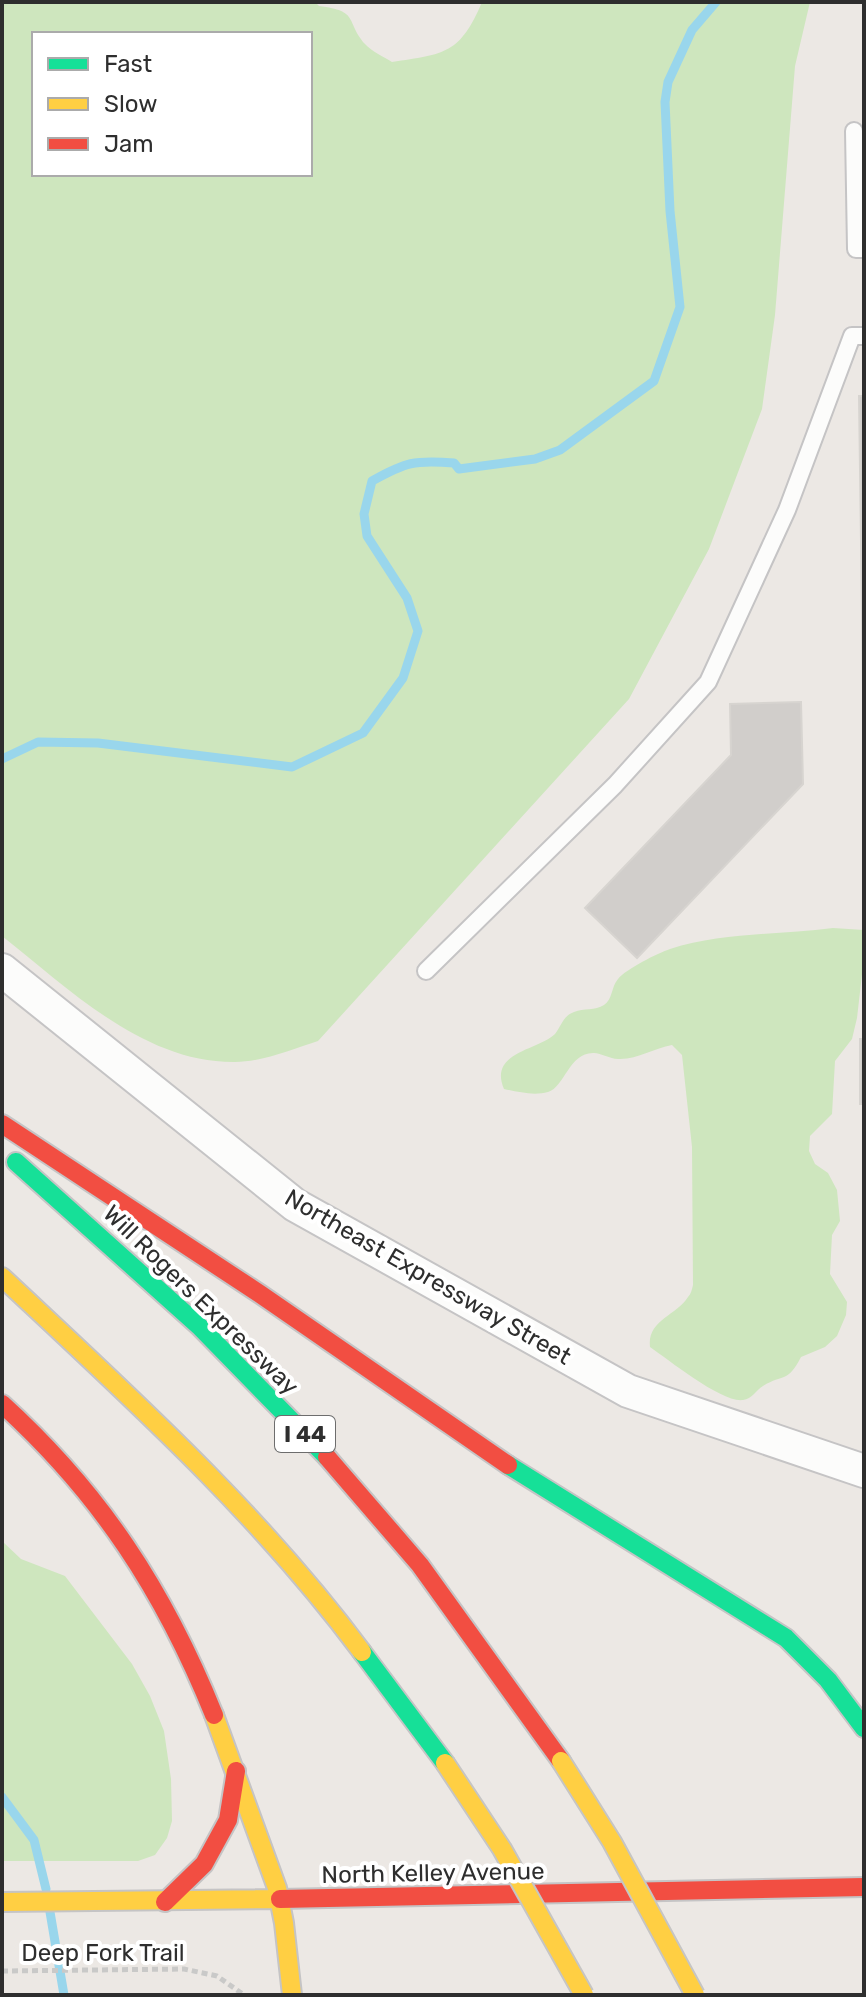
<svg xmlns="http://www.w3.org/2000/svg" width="866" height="1997" font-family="Rubik,sans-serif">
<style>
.green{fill:#cee6be;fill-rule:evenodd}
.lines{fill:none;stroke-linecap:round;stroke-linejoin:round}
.stream{stroke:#99d6ec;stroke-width:9}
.building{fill:#d1cecb;stroke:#d7d4d0;stroke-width:2}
.lane-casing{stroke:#c5c4c5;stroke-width:20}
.street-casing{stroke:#c5c4c5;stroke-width:36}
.fast-casing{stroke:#c5c4c5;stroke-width:22}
.slow-casing{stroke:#c5c4c5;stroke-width:22}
.jam-casing{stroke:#c5c4c5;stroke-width:22}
.path{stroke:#c9c9c8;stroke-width:5;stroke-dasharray:6 4;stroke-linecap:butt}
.lane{stroke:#fcfcfb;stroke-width:16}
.street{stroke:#fcfcfb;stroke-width:32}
.fast{stroke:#16e098;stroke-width:18}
.slow{stroke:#ffcf43;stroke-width:18}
.jam{stroke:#f24e42;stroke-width:18}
.slow-bridge-casing{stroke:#c6c5c4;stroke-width:22;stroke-linecap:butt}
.slow-bridge{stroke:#ffcf43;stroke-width:18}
.labels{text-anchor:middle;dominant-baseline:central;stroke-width:8;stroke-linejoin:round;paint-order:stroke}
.shield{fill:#fff;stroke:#6d6d6d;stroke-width:2}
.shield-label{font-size:22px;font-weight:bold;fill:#2e2e2e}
.street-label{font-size:24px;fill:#2e2e2e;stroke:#fff}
</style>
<rect width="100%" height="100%" fill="#ece8e4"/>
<path class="green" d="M2,2H315L319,6C360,11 345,21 365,44C371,51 384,57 392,62C445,54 460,54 482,2H810L795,66L775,315L762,409L709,549L629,699L318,1041C293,1049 262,1062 235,1062C144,1063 69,989 2,936ZM34,34H310V174H34Z
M833,928L864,930V957L857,1018L852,1039L835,1061L832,1114L810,1136L809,1151L815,1164L828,1173L837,1190L840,1221L832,1235L830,1274L847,1302L846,1315L837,1336L825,1347L801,1357C787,1384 784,1373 763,1386C756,1390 752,1399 743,1400C722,1403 669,1360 650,1347C647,1320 676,1316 688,1297C691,1294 692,1289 693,1285L692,1147L682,1055L672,1045C654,1048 637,1060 618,1059C610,1059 601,1053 594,1053C569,1052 565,1087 548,1092C534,1096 518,1092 504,1089C488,1052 539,1050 555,1034C562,1025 563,1016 574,1012C584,1008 595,1011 604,1005C613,999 611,987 618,979C626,969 658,953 670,949C722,932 779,935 833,928Z
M2,1541L21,1559L65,1576L132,1664L150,1696L164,1731L171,1779L172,1821L167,1838L155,1855L138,1861H2Z"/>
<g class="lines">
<path class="stream" d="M2,759L38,742L98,743L292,767L363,733L403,678L418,631L407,598L367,536L364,514L372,481C406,462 414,460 454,463L459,469L535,459L560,450L654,381L680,307L670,211L665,102L668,82L692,30L716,2
M2,1797L34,1840L46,1889
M50,1912L64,1995"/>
</g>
<path class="building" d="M859,396H864L863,689Z
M801,702L803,784L637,958L585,908L731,755L730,704Z
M860,1039H864V1104H860Z"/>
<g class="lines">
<defs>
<path id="lane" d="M854,131L856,249H864
M426,971L615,785L708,682L787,510L852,336H864"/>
<path id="street" d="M2,970L295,1205L628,1391L864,1471"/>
<path id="fast" d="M16,1162L199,1326L327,1457
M508,1465L786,1638L828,1680L864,1728
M362,1652L445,1763"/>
<path id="slow" d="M2,1277C129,1396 258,1512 362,1652
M214,1715L277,1888L284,1923L292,1995
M2,1902L280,1899"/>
<path id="jam" d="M2,1124L260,1294L508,1465
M2,1404C101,1494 164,1591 214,1715
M327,1457L420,1565L561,1761
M280,1899L864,1887
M165,1902L204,1864L228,1820L236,1771"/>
</defs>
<use href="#lane" class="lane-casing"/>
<use href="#street" class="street-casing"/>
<use href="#fast" class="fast-casing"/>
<use href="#slow" class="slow-casing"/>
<use href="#jam" class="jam-casing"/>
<path class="path" d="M2,1971L184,1969L217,1976L244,1995"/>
<use href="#lane" class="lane"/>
<use href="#street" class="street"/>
<use href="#fast" class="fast"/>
<use href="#slow" class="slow"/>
<use href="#jam" class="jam"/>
<defs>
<path id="slow-bridge" d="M561,1761L612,1842L695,1995
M445,1763L502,1849L584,1995"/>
</defs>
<use href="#slow-bridge" class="slow-bridge-casing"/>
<use href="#slow-bridge" class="slow-bridge"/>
</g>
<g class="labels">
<rect class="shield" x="275" y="1416" width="60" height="36" rx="6"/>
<g class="shield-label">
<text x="305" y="1434">I 44</text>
</g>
<g class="street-label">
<text transform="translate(428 1277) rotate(30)">Northeast Expressway Street</text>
<text transform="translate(201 1300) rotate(44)">Will Rogers Expressway</text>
<text transform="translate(433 1873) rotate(-1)">North Kelley Avenue</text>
<text x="103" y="1953">Deep Fork Trail</text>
</g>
</g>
<rect width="866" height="1997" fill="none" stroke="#2e2e2e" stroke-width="8"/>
<rect x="32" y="32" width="280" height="144" fill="#ffffff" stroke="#ababab" stroke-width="2"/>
<rect x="48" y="58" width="40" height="12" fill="#16e098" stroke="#ababab" stroke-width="2"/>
<text x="104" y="72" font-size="24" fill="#2e2e2e">Fast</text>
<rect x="48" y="98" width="40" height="12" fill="#ffcf43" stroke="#ababab" stroke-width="2"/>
<text x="104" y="112" font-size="24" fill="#2e2e2e">Slow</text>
<rect x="48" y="138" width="40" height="12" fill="#f24e42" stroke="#ababab" stroke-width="2"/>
<text x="104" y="152" font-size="24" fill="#2e2e2e">Jam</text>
</svg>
